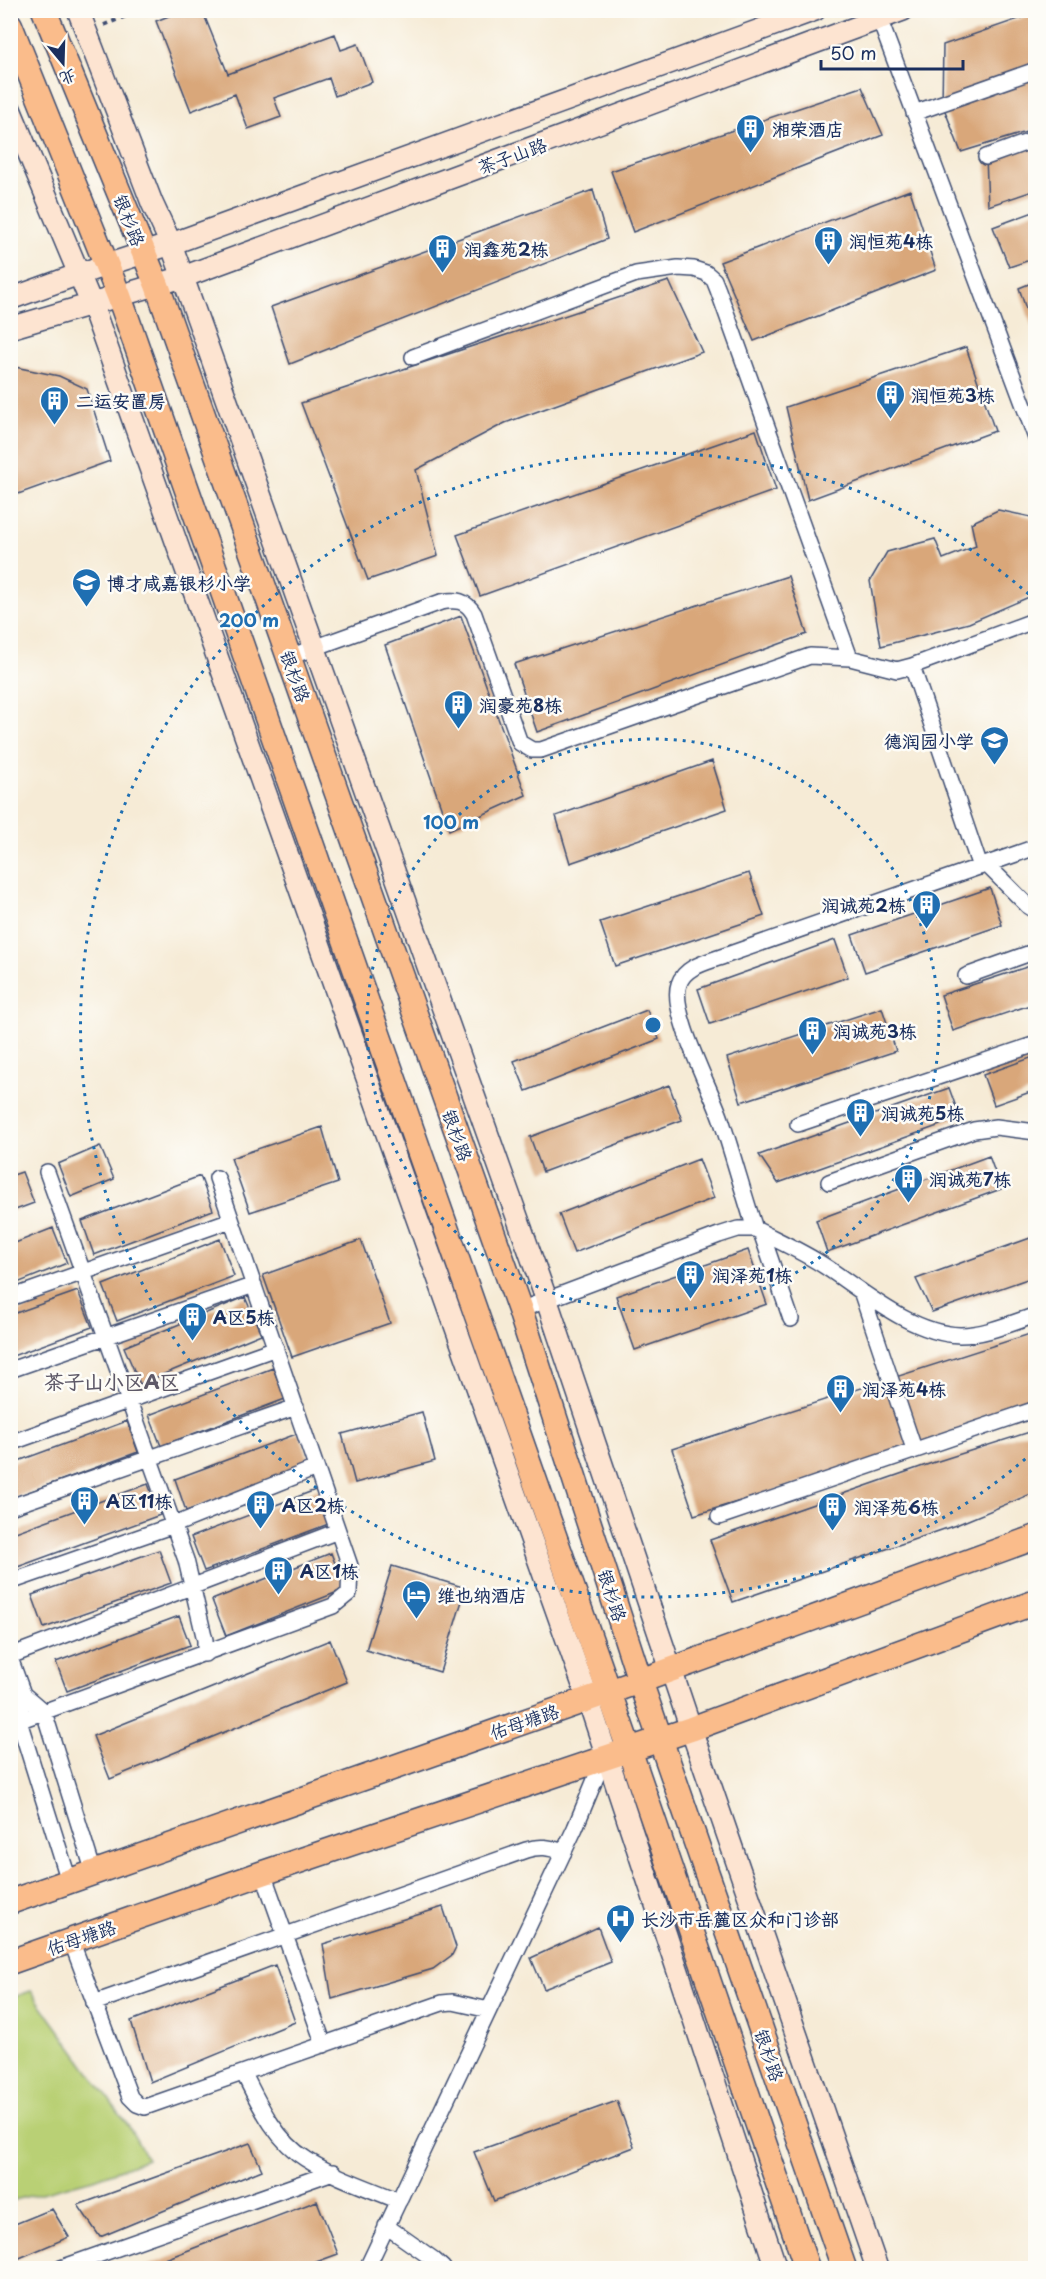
<svg xmlns="http://www.w3.org/2000/svg" width="1046" height="2279" font-family="'Playpen Sans','LXGW WenKai TC',sans-serif">
<style>
.green{fill:#b9d074;stroke:#6a8069;stroke-width:1.5}
.building{fill:#d9a77a}
.lines{fill:none;stroke-linecap:round;stroke-linejoin:round}
.street-casing{stroke:#3c4b70;stroke-width:18}
.secondary-casing{stroke:#3c4b70;stroke-width:24}
.primary-casing{stroke:#3c4b70;stroke-width:27}
.path{stroke:#3c4b70;stroke-width:4;stroke-dasharray:4.5 4.5;stroke-linecap:butt}
.street{stroke:#fff;stroke-width:15}
.secondary{stroke:#fde4d1;stroke-width:21}
.primary{stroke:#fabc8b;stroke-width:24}
.ring{fill:none;stroke:#1f6fb2;stroke-width:3;stroke-dasharray:3 6}
.labels{text-anchor:middle;dominant-baseline:central;stroke-width:5;stroke-linejoin:round;paint-order:stroke}
.poi-label{font-size:18px;font-weight:bold;fill:#1b2f5e;stroke:#fdfcf7;text-anchor:start}
.street-label{font-size:18px;fill:#1b2f5e;stroke:#fdfcf7}
.neighbourhood-label{font-size:20px;font-weight:bold;fill:#5e5968;stroke:#fdfcf7}
.centre{fill:#1f6fb2;stroke:#fdfcf7;stroke-width:3}
.ring-label{font-size:18px;text-anchor:middle;font-weight:bold;fill:#1f6fb2;stroke:#fdfcf7;stroke-width:5;stroke-linejoin:round;paint-order:stroke}
</style>
<rect width="100%" height="100%" fill="#fdfcf7"/>
<filter id="ink" filterUnits="userSpaceOnUse"><feTurbulence type="fractalNoise" baseFrequency=".0167" numOctaves="2"/><feDisplacementMap in="SourceGraphic" scale="12" xChannelSelector="R" yChannelSelector="G"/><feConvolveMatrix kernelMatrix="1 2 1 2 8 2 1 2 1" color-interpolation-filters="sRGB"/></filter>
<filter id="wash" filterUnits="userSpaceOnUse"><feTurbulence type="fractalNoise" baseFrequency=".008" numOctaves="4" result="noise"/><feDisplacementMap in="SourceGraphic" scale="24" xChannelSelector="R" yChannelSelector="G"/><feGaussianBlur stdDeviation="1.35" result="paint"/><feColorMatrix in="noise" values="0 0 0 0 0 0 0 0 0 0 0 0 0 0 0 0 0 1.4 0 .05"/><feComposite in="paint" operator="in"/></filter>
<g filter="url(#wash)">
<rect width="100%" height="100%" fill="#f6ebd6"/>
<path class="green" d="M31,1991L129,2127L147,2159L97,2178L11,2201V1998Z"/>
<g id="blocks">
<path class="building" d="M184,10H202L228,74L335,34L341,50L358,44L372,82L335,96L329,78L274,98L281,117L248,129L235,94L191,111L156,21Z
M1036,13V129L961,152L942,103L943,45Z
M862,87L883,135L633,232L611,171Z
M1036,139V190L988,206L986,157Z
M593,190L607,239L290,364L271,307Z
M910,190L936,270L754,341L720,262Z
M1036,211V258L1009,267L993,227Z
M669,281L702,352L505,423L416,470L438,556L368,580L301,403Z
M1036,281V326L1032,327L1019,288Z
M966,347L995,431L808,500L786,407Z
M10,366L59,376L87,389L110,461L10,497Z
M756,430L776,490L480,596L457,535Z
M998,510L1036,518V594L969,623L881,646L870,581L887,552L935,539L943,559L976,546L971,523Z
M788,576L807,634L537,732L514,664Z
M461,616L526,795L449,830L385,645Z
M712,761L727,809L570,863L556,816Z
M749,873L764,916L615,966L600,922Z
M990,888L1002,925L865,972L852,935Z
M835,940L848,977L710,1024L698,989Z
M1036,964V1003L953,1031L941,995Z
M882,1008L896,1051L741,1102L727,1058Z
M647,1010L659,1039L526,1091L514,1061Z
M1036,1056V1090L994,1105L983,1075Z
M669,1085L682,1120L543,1172L530,1137Z
M949,1088L960,1118L778,1183L759,1155Z
M322,1127L338,1183L250,1212L231,1158Z
M100,1146L114,1179L71,1197L58,1164Z
M989,1156L1001,1189L827,1252L816,1220Z
M699,1159L714,1198L574,1253L559,1214Z
M22,1172L34,1203L10,1212V1176Z
M200,1176L213,1210L94,1255L82,1221Z
M53,1228L67,1263L10,1286V1245Z
M1033,1237L1036,1245V1276L932,1312L916,1279Z
M220,1239L234,1276L117,1321L103,1285Z
M361,1240L390,1323L292,1357L263,1275Z
M748,1250L767,1304L635,1350L616,1296Z
M78,1291L92,1327L10,1357V1315Z
M245,1297L261,1334L140,1384L124,1347Z
M1036,1332V1409L914,1449L694,1515L672,1449Z
M273,1368L285,1399L161,1446L149,1415Z
M422,1412L435,1461L355,1483L342,1434Z
M127,1421L138,1452L10,1499V1464Z
M1036,1430V1492L956,1525L733,1602L710,1540L932,1463Z
M299,1433L311,1465L186,1511L175,1479Z
M148,1484L160,1515L12,1569L10,1563V1534Z
M318,1489L331,1523L204,1571L191,1537Z
M159,1550L171,1583L44,1628L32,1595Z
M331,1553L345,1589L226,1636L212,1600Z
M392,1566L466,1588L440,1672L366,1650Z
M179,1616L190,1645L67,1691L56,1662Z
M330,1640L347,1682L110,1779L93,1736Z
M443,1907L456,1947L452,1955L433,1969L332,1999L323,1944Z
M598,1927L611,1962L544,1989L531,1958Z
M275,1965L295,2022L150,2082L131,2021Z
M617,2101L634,2147L494,2201L474,2152Z
M250,2143L262,2170L100,2237L78,2205Z
M317,2201L338,2254L300,2268H142Z
M52,2209L69,2237L10,2262V2226Z"/>
</g>
</g>
<g filter="url(#ink)">
<use href="#blocks" fill-opacity="0" stroke="#3c4b70" stroke-width="1.5"/>
<g class="lines">
<defs>
<path id="street" d="M876,10L1036,438
M914,113L1036,70
M986,157L1036,139
M413,357L636,274L678,268L694,269L706,273L714,280L718,290L850,658
M289,657L441,602C456,599 466,600 474,614L520,743L532,750H541L810,656L850,658L897,670L912,666L1036,620
M912,666L980,867
M987,865L1028,906L1036,911
M966,976L1036,951
M798,1124L1036,1044
M47,1172L186,1560L205,1640V1654
M829,1182L974,1130L996,1127L1036,1132
M761,1232C783,1243 805,1253 826,1267C864,1292 912,1334 960,1335C985,1335 1012,1323 1036,1315
M861,1291L914,1449
M10,1298L231,1220
M520,1310L719,1235L738,1229H755
M791,1319L761,1232L755,1229C743,1192 733,1155 721,1119C711,1089 669,1011 679,984C685,966 708,962 724,956L1036,847
M10,1370L254,1285
M10,1443L276,1348
M10,1507L296,1407
M719,1517L1036,1409
M10,1582L174,1525L316,1468
M10,1656L338,1531
M10,1658L23,1694L44,1712L94,1873
M23,1694L19,1721L69,1881
M10,1724L333,1606L349,1593L350,1566L217,1178
M263,1873L324,2045
M71,1940L130,2097L137,2104L145,2107L442,2003L453,2002L489,2010
M94,2003L526,1850C541,1845 550,1848 564,1852
M244,2074C259,2104 276,2141 306,2159C334,2177 368,2188 399,2201
M386,2226L433,2259L443,2268
M61,2268L333,2172
M367,2268L575,1828L604,1758"/>
<path id="secondary" d="M78,10L152,203L171,244L547,1301L691,1729L877,2268
M10,109L92,305L588,1699L776,2268
M10,299L79,274L171,244L815,10
M10,328L183,277L903,10"/>
<path id="primary" d="M44,10L157,285L520,1310L640,1681L844,2268
M10,25L119,296L629,1749L807,2268
M10,1902L640,1681L1036,1537
M10,1962L263,1873L691,1729L1036,1602"/>
</defs>
<use href="#street" class="street-casing"/>
<use href="#secondary" class="secondary-casing"/>
<use href="#primary" class="primary-casing"/>
<path class="path" d="M104,25L141,10"/>
<use href="#street" class="street"/>
<use href="#secondary" class="secondary"/>
<use href="#primary" class="primary"/>
</g>
</g>
<g class="ring">
<circle cx="653" cy="1025" r="286"/>
<path d="M1032 1453A572 572 0 1 1 1032 597"/>
</g>
<defs>
<symbol id="building-pin" viewBox="-11 -11 22 30"><path d="M0 17L-7.5 6A9.5 9.5 0 1 1 7.5 6Z" fill="#1f6fb2" stroke="#fdfcf7"/><path d="M-4-6H4V6H1V3H-1V6H-4ZM-2.5-4.3h1.7v1.8h-1.7ZM.8-4.3h1.7v1.8H.8ZM-2.5-1h1.7V.8h-1.7ZM.8-1h1.7V.8H.8Z" fill="#fff"/></symbol>
<symbol id="school-pin" viewBox="-11 -11 22 30"><path d="M0 17L-7.5 6A9.5 9.5 0 1 1 7.5 6Z" fill="#1f6fb2" stroke="#fdfcf7"/><path d="M0-5L7-2L0 1L-7-2ZM-4 1L0 2.5L4 1V4Q0 6-4 4Z" fill="#fff"/></symbol>
<symbol id="hotel-pin" viewBox="-11 -11 22 30"><path d="M0 17L-7.5 6A9.5 9.5 0 1 1 7.5 6Z" fill="#1f6fb2" stroke="#fdfcf7"/><path d="M-6-4.5h1.5V1H6V5H4.5V3h-9V5H-6ZM-4 0a1.8 1.8 0 1 1 3.6 0ZM.5 0V-2.5h3Q6-2.5 6 0Z" fill="#fff"/></symbol>
<symbol id="hospital-pin" viewBox="-11 -11 22 30"><path d="M0 17L-7.5 6A9.5 9.5 0 1 1 7.5 6Z" fill="#1f6fb2" stroke="#fdfcf7"/><path d="M-5-5h3v3.5h4V-5h3V5h-3V1.5h-4V5h-3Z" fill="#fff"/></symbol>
</defs>
<g fill-rule="evenodd">
<use href="#building-pin" x="734" y="112" width="33" height="45"/>
<use href="#building-pin" x="812" y="224" width="33" height="45"/>
<use href="#building-pin" x="426" y="232" width="33" height="45"/>
<use href="#building-pin" x="874" y="378" width="33" height="45"/>
<use href="#building-pin" x="38" y="384" width="33" height="45"/>
<use href="#school-pin" x="70" y="566" width="33" height="45"/>
<use href="#building-pin" x="442" y="688" width="33" height="45"/>
<use href="#school-pin" x="978" y="724" width="33" height="45"/>
<use href="#building-pin" x="910" y="888" width="33" height="45"/>
<use href="#building-pin" x="796" y="1014" width="33" height="45"/>
<use href="#building-pin" x="844" y="1096" width="33" height="45"/>
<use href="#building-pin" x="892" y="1162" width="33" height="45"/>
<use href="#building-pin" x="674" y="1258" width="33" height="45"/>
<use href="#building-pin" x="176" y="1300" width="33" height="45"/>
<use href="#building-pin" x="824" y="1372" width="33" height="45"/>
<use href="#building-pin" x="68" y="1484" width="33" height="45"/>
<use href="#building-pin" x="244" y="1488" width="33" height="45"/>
<use href="#building-pin" x="816" y="1490" width="33" height="45"/>
<use href="#building-pin" x="262" y="1554" width="33" height="45"/>
<use href="#hotel-pin" x="400" y="1578" width="33" height="45"/>
<use href="#hospital-pin" x="604" y="1902" width="33" height="45"/>
</g>
<g class="labels">
<g class="poi-label">
<text x="772" y="128">湘荣酒店</text>
<text x="849" y="240">润恒苑4栋</text>
<text x="464" y="248">润鑫苑2栋</text>
<text x="911" y="394">润恒苑3栋</text>
<text x="76" y="400">二运安置房</text>
<text x="107" y="582">博才咸嘉银杉小学</text>
<text x="479" y="704">润豪苑8栋</text>
<text x="974" y="740" text-anchor="end">德润园小学</text>
<text x="906" y="904" text-anchor="end">润诚苑2栋</text>
<text x="833" y="1030">润诚苑3栋</text>
<text x="881" y="1112">润诚苑5栋</text>
<text x="929" y="1178">润诚苑7栋</text>
<text x="712" y="1274">润泽苑1栋</text>
<text x="213" y="1316">A区5栋</text>
<text x="862" y="1388">润泽苑4栋</text>
<text x="106" y="1500">A区11栋</text>
<text x="282" y="1504">A区2栋</text>
<text x="854" y="1506">润泽苑6栋</text>
<text x="300" y="1570">A区1栋</text>
<text x="437" y="1594">维也纳酒店</text>
<text x="641" y="1918">长沙市岳麓区众和门诊部</text>
</g>
<g class="street-label">
<text transform="translate(512 155) rotate(-20)">茶子山路</text>
<text transform="translate(130 220) rotate(68)">银杉路</text>
<text transform="translate(296 676) rotate(70)">银杉路</text>
<text transform="translate(458 1135) rotate(70)">银杉路</text>
<text transform="translate(613 1595) rotate(72)">银杉路</text>
<text transform="translate(524 1721) rotate(-19)">佑母塘路</text>
<text transform="translate(81 1937) rotate(-19)">佑母塘路</text>
<text transform="translate(770 2055) rotate(71)">银杉路</text>
</g>
<g class="neighbourhood-label">
<text x="112" y="1381">茶子山小区A区</text>
</g>
</g>
<circle cx="653" cy="1025" r="9" class="centre"/>
<g class="ring-label">
<text x="249" y="627">200 m</text>
<text x="451" y="829">100 m</text>
</g>
<rect width="1046" height="2279" fill="none" stroke="#fdfcf7" stroke-width="36"/>
<g transform="translate(63 63) rotate(161)" stroke="#fdfcf7" stroke-width="4.5" paint-order="stroke">
<path d="M0-4.5L10 22L0 15L-10 22Z" fill="#1b2f5e"/>
<text y="-9" font-size="16" font-weight="bold" text-anchor="middle" fill="#1b2f5e">北</text>
</g>
<path d="M821 60v9h142v-9" fill="none" stroke="#1b2f5e" stroke-width="3"/>
<text x="830" y="60" font-size="18" fill="#1b2f5e" stroke="#fdfcf7" stroke-width="4.5" paint-order="stroke">50 m</text>
</svg>
